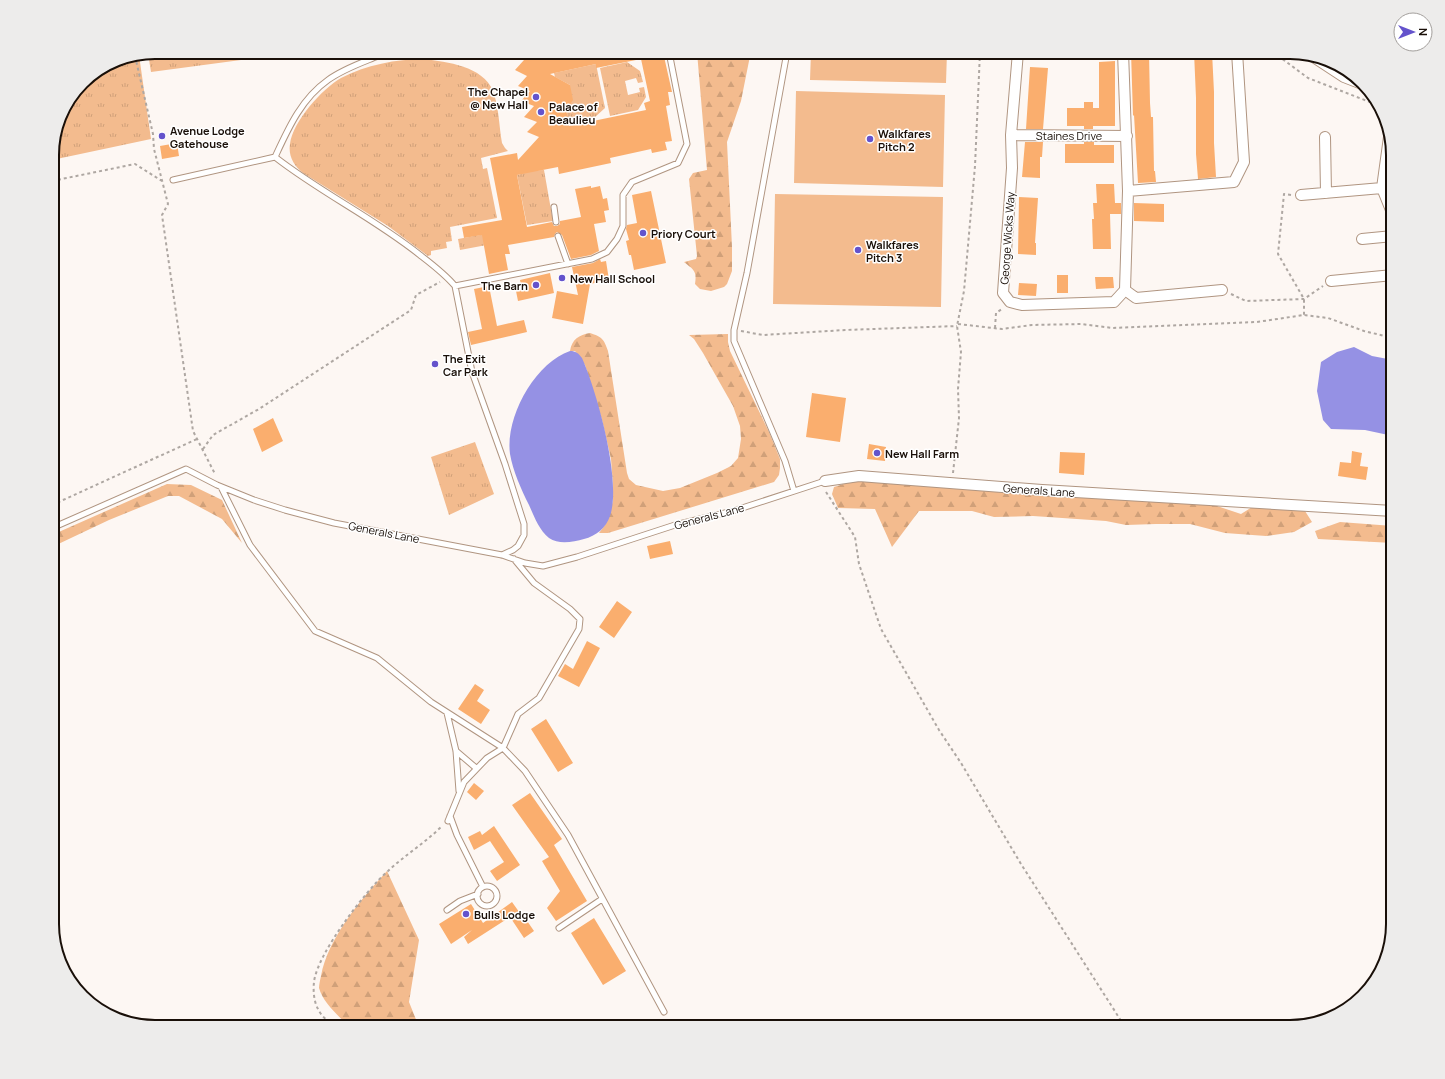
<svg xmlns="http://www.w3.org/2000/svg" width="1445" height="1079" font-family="Manrope,sans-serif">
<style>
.grass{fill:url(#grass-tufts)}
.forest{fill:url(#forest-firs)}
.pitch{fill:#f3bb8e}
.water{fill:#9591e4}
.building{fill:#faae6e;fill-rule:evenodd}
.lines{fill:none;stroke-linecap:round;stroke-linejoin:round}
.lane-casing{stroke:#b09581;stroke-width:7}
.street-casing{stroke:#b09581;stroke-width:12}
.path{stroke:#aea7a2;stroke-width:2;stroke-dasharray:3 3;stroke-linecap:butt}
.lane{stroke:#fff;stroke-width:5}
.street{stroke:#fff;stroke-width:10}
.poi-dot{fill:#6453cc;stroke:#fff;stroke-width:1.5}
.labels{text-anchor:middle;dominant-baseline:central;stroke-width:3;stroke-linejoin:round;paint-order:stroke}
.poi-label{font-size:11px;font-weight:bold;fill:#190f08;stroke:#fff;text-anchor:start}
.street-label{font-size:11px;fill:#190f08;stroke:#fff}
.rim{fill:none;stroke:#190f08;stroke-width:2}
</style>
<defs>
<pattern id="grass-tufts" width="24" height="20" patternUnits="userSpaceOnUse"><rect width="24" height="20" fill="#f3bb8e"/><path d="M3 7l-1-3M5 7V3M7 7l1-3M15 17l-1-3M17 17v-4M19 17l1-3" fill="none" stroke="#d0a079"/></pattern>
<pattern id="forest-firs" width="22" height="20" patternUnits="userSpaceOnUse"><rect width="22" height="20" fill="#f3bb8e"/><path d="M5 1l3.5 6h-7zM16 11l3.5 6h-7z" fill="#d0a079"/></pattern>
</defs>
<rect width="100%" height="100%" fill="#fdf7f3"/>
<path class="grass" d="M155,52H301L151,72L148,53Z
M139,55L151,139L52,160V148L63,109L87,78L116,60Z
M424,59C447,62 483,66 493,91C499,107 499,126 502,143L505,148L508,151L481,158L483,169L487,168L497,218L450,227L452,241L446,242L447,248L431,251V255L428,256L388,226L303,173C294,166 288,156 290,144C293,121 322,89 341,78C366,65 396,59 424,59Z
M627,62L640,71L643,82L638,83L636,78L625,81L628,95L640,92L639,88L644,87L646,97L638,110L610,116L600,68Z
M596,64L605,108L594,118L587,120V122L575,124L568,122L564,112L570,85L555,77L554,73Z
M544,170L553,221L527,225L517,175L521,174L520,171Z
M497,232L492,244L460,250L458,239Z
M475,442L494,494L449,515L431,457Z"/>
<path class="forest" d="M697,52H749L750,56L741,101L727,142L732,247V271L727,284L724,287L711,291L700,289L695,284C697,271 694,270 684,262L696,259L697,256L689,179L693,173L707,170Z
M590,333C602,337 604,339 608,351L627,473L629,479L636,485L663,491L680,488L717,473L731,466L738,458L741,439L740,426L733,406L703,353L694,339L689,335L728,334V342L730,351L769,432L780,459V468L779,475L774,482L608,533H599L605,525L613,501V485L611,459L602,420L585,365L575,351H570C572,339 579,335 590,333Z
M853,481L916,484L1019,494L1093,496L1211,504L1241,514L1257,504H1288L1305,511L1312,522L1294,532L1266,536L1225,533L1190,524H1156L1126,525L1106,521L1033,516L994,517L972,511H919L892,547L875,509L838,508L832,494L834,487Z
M167,484L191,485L222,500L242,543L222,519L179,496H168L109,520L52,547V535Z
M1340,522L1393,526V543L1318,539L1315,531Z
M387,871L419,940L409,1002L419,1027H349C339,1016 323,1003 319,988C319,985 320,980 321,976C328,938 361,899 387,871Z"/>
<path class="pitch" d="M811,52H947L946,83L810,80Z
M796,91L945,95L943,187L794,183Z
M775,194L943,197L941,307L773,304Z"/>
<path class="water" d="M1354,347L1372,356L1393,360V436L1365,430L1331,429L1323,420L1317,391L1321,362L1337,352Z
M570,351C576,351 578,353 582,358C597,392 622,481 610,516C606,528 596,536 584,539C573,542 559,545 549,538C539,530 534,516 529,505C521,489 513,471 510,454C505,417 535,363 570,351Z"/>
<path class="building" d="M505,52H663L672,92H668L670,105L666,106L672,141L665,142L667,150L652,153L651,149L610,158L611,163L559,174L558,167L517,175L527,227L552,222L554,226H557L560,224V221L581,217L575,189L591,186V188L600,186L603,199L607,198L609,210L604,211L606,222L594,224L599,251L591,255L571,259L562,235L557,232L555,234L554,237L508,245L510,254H505L508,270L489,274L482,235L464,238L462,227L502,220L490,158L517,153L518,160L539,137L527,132L537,122L524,117L534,106L521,101L530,91L518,86L527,76L515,70L524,60ZM641,59L650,101L644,103L646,110L569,126L566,110L573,100L570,85L550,74L596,64V68Z
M1131,52H1149L1150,103L1151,117H1153L1154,171H1155L1156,182L1138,183L1134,115L1133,116Z
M1194,52H1212L1214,92V143L1216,177L1198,179L1196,154V98Z
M1115,61V126H1093V129H1084V126H1067V108H1084V102H1093V108H1099V62Z
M1030,67L1048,68L1043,129H1026Z
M1025,142H1043L1042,157H1040V178L1022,177Z
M1084,142H1094V145H1114V163H1065V144H1084Z
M177,143L179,156L162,159L160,146Z
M1096,184H1114L1115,203H1121V214H1110L1111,249H1093L1092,219H1094L1093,203H1097Z
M651,191L666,263L634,270L631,255H629L626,241L629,240L626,229L627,225L637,223L632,195Z
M1019,197L1038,198L1035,243H1036V255L1018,254Z
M1134,203L1164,204V222L1134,221Z
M600,259L601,262L606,261L609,280L590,284L583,324L552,318L557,291L578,295L572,267L593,263Z
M550,273L554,293L518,301L516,291L522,290L520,280Z
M1057,275H1068V293H1057Z
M1095,277H1113L1114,288L1096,289Z
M1019,283L1037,284L1036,296L1018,295Z
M489,286L497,326L524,320L527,332L471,345L468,332L482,329L474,289Z
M812,393L846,398L840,442L806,437Z
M273,418L283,441L262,452L253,429Z
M869,444L886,447L885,461L867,459Z
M1352,451L1362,453L1360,466L1368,467L1366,480L1338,476L1340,462L1351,463Z
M1060,452L1085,453L1084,475L1059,473Z
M670,541L673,554L650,559L647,546Z
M617,601L632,612L614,638L599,627Z
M587,641L600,648L579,687L558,676L565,664L573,669Z
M475,684L484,690L477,701L490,710L481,724L458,709Z
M546,719L573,763L558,772L531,729Z
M474,783L484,791L476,800L467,792Z
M530,793L562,839L554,845L587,901L556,921L547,908L560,891L542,861L549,857L512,805Z
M494,826L520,865L497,881L490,871L504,862L490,841L474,850L468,837L480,831L482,835Z
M512,902L522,916L523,915L534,931L524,938L510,917L468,944L464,937L472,930L451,944L439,924L471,904L483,923Z
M594,918L626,971L603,985L571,933Z"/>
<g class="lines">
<defs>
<path id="lane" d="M787,52L747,273L734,330V341L785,461L794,491
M275,157C321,193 374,218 420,255C433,265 445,274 455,286L472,372L505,464L524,524V535L518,546L513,550L502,555
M275,157C288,129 301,99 328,80C343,69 361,63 378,56L382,52
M173,180L275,157
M554,207L556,222
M558,236L568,264
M455,286L592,259L607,252L617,239L623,226V195L632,182L678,163L687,144L669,52
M221,487L250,545L315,631L377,658L431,702L503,748L525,771L568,835L664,1012
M52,528L186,469L217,485L254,500L285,510L334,523L502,555L525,563L543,566L577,557L675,525L733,511L825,481
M447,713L456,751L459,791
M456,751L476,768
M450,816L457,835L483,887
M448,821L464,782L487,758L503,748L518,714L539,698L579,629L580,619L570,609L534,583L514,559
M477 896a10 10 0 1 1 20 0a10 10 0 1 1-20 0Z
M447,910L460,901L478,894
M559,928L602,899"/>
<path id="street" d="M1018,52L1011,135L1012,168L1003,293L1010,302L1022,305L1114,302L1125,290L1128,191L1234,182L1244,162L1237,52
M1123,52L1128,191
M1312,56L1344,77L1362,84
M1011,135L1127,136
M1325,137L1326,193
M1393,189L1382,188L1393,215
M1301,195L1382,188L1389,137
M1362,239L1393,236
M1331,281L1393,275
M1125,290L1136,298L1222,290
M825,481L859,476L1042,490L1393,511"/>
</defs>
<use href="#lane" class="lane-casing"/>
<use href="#street" class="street-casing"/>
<path class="path" d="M1273,52L1308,78L1380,106
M135,56L153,134L154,149L168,204L162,215L193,431L215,474
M52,181L135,164L162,181
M1291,195L1284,194L1278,254L1304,299V315
M1231,294L1246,301L1304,299L1323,286
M958,324L1002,329L1032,325L1081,324L1113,328L1257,322L1304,315L1328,318L1364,331L1393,338
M995,328L996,313L1002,309
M741,331L763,335L845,330L957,326
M203,449L213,435L259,409L411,310L416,295L440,282
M953,473L959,418L958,389L961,352L957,326L964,291L975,166L980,52
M826,492L855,537L859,564L881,629L939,730L961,763L1021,864L1125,1027
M52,505L197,439
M334,1027C329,1022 321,1016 318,1009C314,1002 313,991 314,982C317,954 366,890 388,871C405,855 425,843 442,826"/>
<use href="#lane" class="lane"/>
<use href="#street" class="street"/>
</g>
<g class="poi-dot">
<circle cx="536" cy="97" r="4"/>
<circle cx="541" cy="112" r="4"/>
<circle cx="162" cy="136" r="4"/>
<circle cx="870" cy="139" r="4"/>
<circle cx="643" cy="233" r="4"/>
<circle cx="858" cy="250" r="4"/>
<circle cx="562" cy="278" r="4"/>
<circle cx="536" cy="285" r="4"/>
<circle cx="435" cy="364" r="4"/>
<circle cx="877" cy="453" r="4"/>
<circle cx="466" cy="914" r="4"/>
</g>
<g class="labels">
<g class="poi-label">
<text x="528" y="91" text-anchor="end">The Chapel<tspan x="528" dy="13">@ New Hall</tspan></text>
<text x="549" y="106">Palace of<tspan x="549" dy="13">Beaulieu</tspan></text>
<text x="170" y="130">Avenue Lodge<tspan x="170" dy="13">Gatehouse</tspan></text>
<text x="878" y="133">Walkfares<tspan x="878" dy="13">Pitch 2</tspan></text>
<text x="651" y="233">Priory Court</text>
<text x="866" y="244">Walkfares<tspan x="866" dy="13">Pitch 3</tspan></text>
<text x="570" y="278">New Hall School</text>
<text x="528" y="285" text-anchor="end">The Barn</text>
<text x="443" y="358">The Exit<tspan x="443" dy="13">Car Park</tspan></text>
<text x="885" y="453">New Hall Farm</text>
<text x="474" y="914">Bulls Lodge</text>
</g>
<g class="street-label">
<text x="1069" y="135">Staines Drive</text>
<text transform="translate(1007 238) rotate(-86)">George Wicks Way</text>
<text transform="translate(1039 490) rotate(4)">Generals Lane</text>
<text transform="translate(709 516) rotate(-15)">Generals Lane</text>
<text transform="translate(384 532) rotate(11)">Generals Lane</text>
</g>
</g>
<path d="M0 0H1445V1079H0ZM155 59H1290A96 96 0 0 1 1386 155V924A96 96 0 0 1 1290 1020H155A96 96 0 0 1 59 924V155A96 96 0 0 1 155 59Z" fill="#edeceb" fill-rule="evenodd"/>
<path class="rim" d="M155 59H1290A96 96 0 0 1 1386 155V924A96 96 0 0 1 1290 1020H155A96 96 0 0 1 59 924V155A96 96 0 0 1 155 59Z"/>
<g transform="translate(1413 32) rotate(90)"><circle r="19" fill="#ffffff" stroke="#a39f9c"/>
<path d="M0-3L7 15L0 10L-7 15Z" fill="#6453cc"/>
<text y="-6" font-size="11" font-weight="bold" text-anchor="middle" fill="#190f08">N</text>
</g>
</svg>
